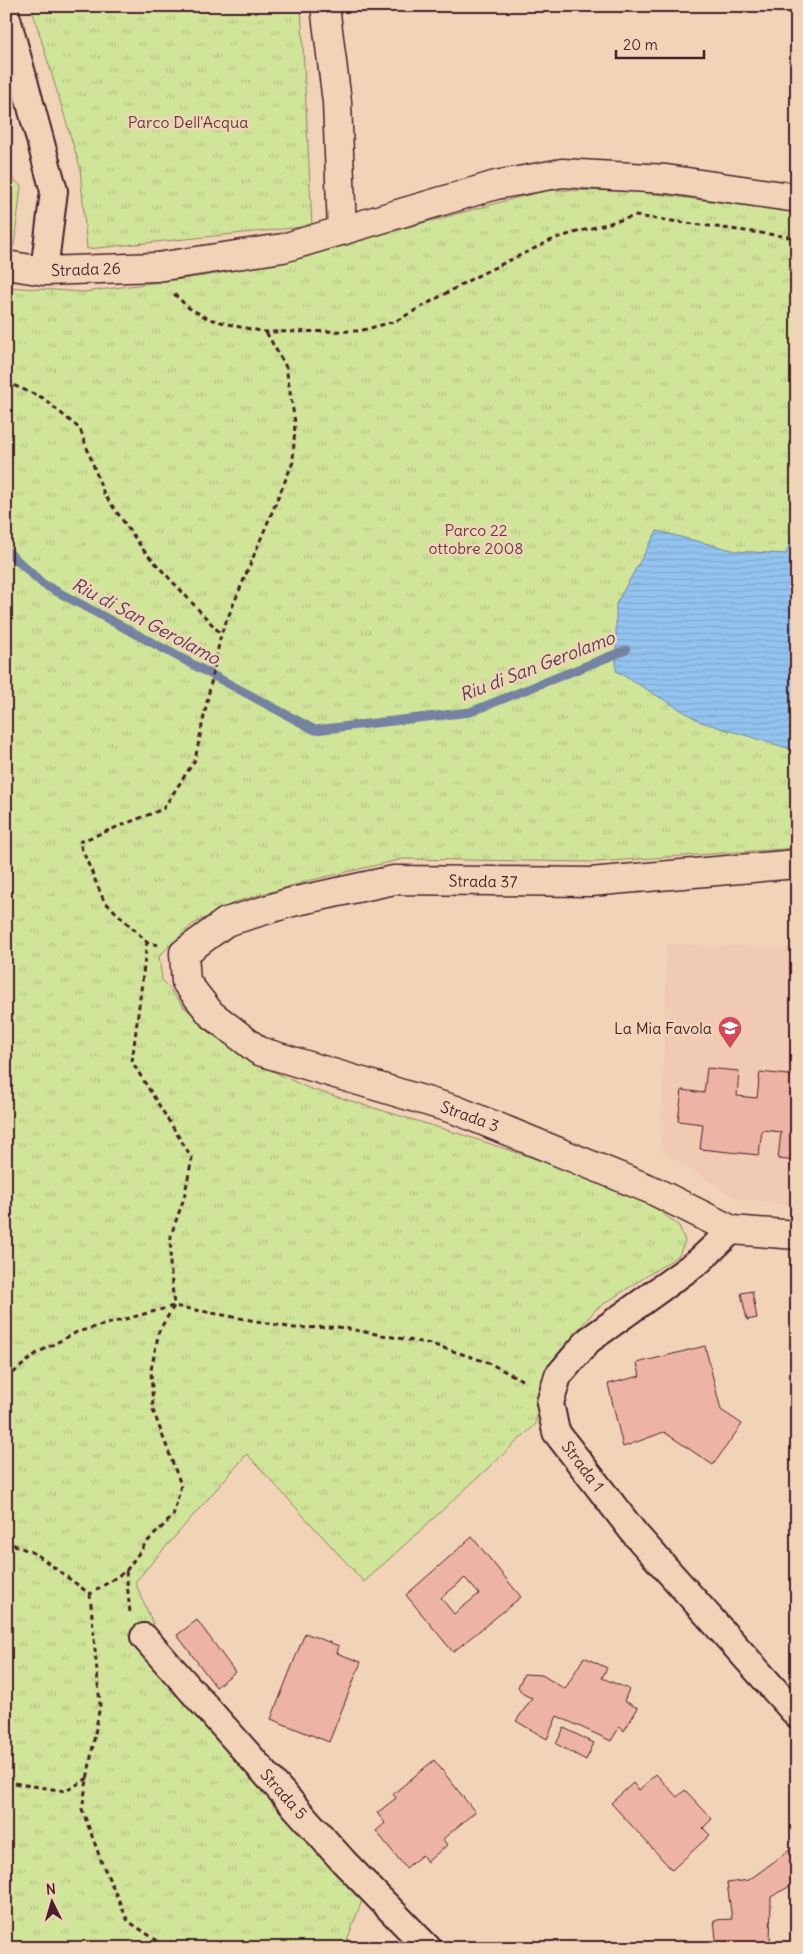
<svg xmlns="http://www.w3.org/2000/svg" width="803" height="1954" font-family="Delius,sans-serif">
<style>
.built{fill:#f0cab3}
.park{fill:url(#park-tufts);stroke:#8e8262}
.water{fill:url(#water-rules);stroke:#7682a1}
.lines{fill:none;stroke-linecap:round;stroke-linejoin:round}
.stream{stroke:#7682a1;stroke-width:9}
.building{fill:#edb4a6;stroke:#4a1f2b;fill-rule:evenodd}
.street-casing{stroke:#4a1f2b;stroke-width:30}
.secondary-casing{stroke:#4a1f2b;stroke-width:31}
.path{stroke:#4a1f2b;stroke-width:3;stroke-dasharray:5 4;stroke-linecap:butt}
.street{stroke:#f1d4b8;stroke-width:26}
.secondary{stroke:#f1d4b8;stroke-width:28}
.labels{text-anchor:middle;dominant-baseline:central;stroke-width:5;stroke-linejoin:round;paint-order:stroke}
.park-label{font-size:16px;fill:#5e3d3c;stroke:#f1d4b8}
.street-label{font-size:16px;fill:#4a1f2b;stroke:#f1d4b8}
.poi-label{font-size:16px;fill:#4a1f2b;stroke:#f1d4b8;text-anchor:end}
.water-label{font-size:18px;font-style:italic;fill:#594052;stroke:#f1d4b8}
</style>
<defs>
<pattern id="park-tufts" width="24" height="20" patternUnits="userSpaceOnUse" patternTransform="scale(1.25)"><rect width="24" height="20" fill="#d1e59a"/><path d="M3 7l-1-3M5 7V3M7 7l1-3M15 17l-1-3M17 17v-4M19 17l1-3" fill="none" stroke="#b5c485"/></pattern>
<pattern id="water-rules" width="6" height="5" patternUnits="userSpaceOnUse" patternTransform="scale(1.25)"><rect width="6" height="5" fill="#93c4ef"/><path d="M0 2.5h6" fill="none" stroke="#80a8cd"/></pattern>
</defs>
<rect width="100%" height="100%" fill="#f1d4b8"/>
<filter id="ink" filterUnits="userSpaceOnUse"><feTurbulence type="fractalNoise" baseFrequency=".02" numOctaves="2"/><feDisplacementMap in="SourceGraphic" scale="10" xChannelSelector="R" yChannelSelector="G"/><feConvolveMatrix kernelMatrix="1 2 1 2 8 2 1 2 1" color-interpolation-filters="sRGB"/></filter>
<g filter="url(#ink)">
<path class="built" d="M667,944L797,947V1205L737,1199L660,1150Z"/>
<path class="park" d="M31,6H301L312,226L87,249L80,167Z
M6,173L21,186L14,246L6,244Z
M546,190L632,191L797,212V848L596,862L403,859L312,880L235,902L192,925L159,956L162,980L186,1009L215,1035L251,1061L308,1088L460,1134L576,1172L656,1208L679,1226L685,1241L679,1255L596,1309L554,1358L540,1382L536,1424L364,1582L247,1454L135,1582L154,1626L142,1643L364,1895L344,1948H6V287L84,292L205,276L278,262Z"/>
<path class="water" d="M797,525V751L701,722L616,671V604L657,531L736,551L786,554Z"/>
<g class="lines">
<path class="stream" d="M6,550L43,584L315,730L470,712L626,650"/>
</g>
<path class="building" d="M707,1068L739,1071L737,1096L757,1098L760,1072L797,1076V1161L778,1159L781,1132L762,1130L759,1155L700,1149L703,1124L678,1121L682,1090L704,1093Z
M752,1291L757,1318L747,1320L741,1293Z
M797,1335V1365L790,1363Z
M705,1346L721,1410L742,1424L713,1465L664,1432L623,1447L608,1384L640,1376L637,1363Z
M472,1537L521,1597L453,1652L406,1595ZM465,1578L479,1594L454,1614L441,1598Z
M197,1620L235,1672L216,1687L177,1635Z
M305,1633L339,1646L337,1653L361,1662L329,1742L271,1719Z
M584,1657L607,1668L602,1678L629,1689L624,1701L638,1708L624,1731L620,1726L611,1741L557,1716L547,1739L516,1721L532,1698L523,1694L518,1687L524,1674L542,1675L565,1689Z
M564,1728L594,1743L586,1760L556,1744Z
M434,1760L475,1812L443,1839L447,1845L427,1862L422,1855L406,1868L376,1831L385,1823L377,1813L396,1798L393,1794Z
M656,1774L677,1797L685,1790L712,1819L703,1828L710,1835L672,1870L611,1803L633,1783L639,1790Z
M795,1846L797,1882L771,1897L770,1948H717L714,1920L732,1919L727,1883L749,1880Z"/>
<g class="lines">
<defs>
<path id="street" d="M6,15L54,191L44,271
M732,1230L699,1261L589,1340L558,1376L550,1403L556,1432L635,1534L797,1715
M144,1637L344,1862L428,1948"/>
<path id="secondary" d="M325,6L337,102L342,231
M6,265L44,271L157,267L283,248L496,185L562,173L666,179L797,198
M797,864L590,882L394,880L292,902L226,922L184,953L186,982L211,1014L259,1051L456,1110L652,1190L732,1230L797,1235"/>
</defs>
<use href="#street" class="street-casing"/>
<use href="#secondary" class="secondary-casing"/>
<path class="path" d="M174,294L189,308L209,319L240,327L266,332L359,331L396,321L475,277L556,238L635,216L797,238
M6,382L43,398L80,429L104,494L145,552L221,634
M158,945L147,942L104,901L79,842L163,809L195,760L221,634L293,462L295,422L286,367L266,332
M6,1379L37,1353L77,1332L174,1306L294,1328L338,1327L431,1344L487,1362L526,1382
M6,1539L12,1544L36,1554L90,1594L126,1571L146,1543L173,1516L181,1485L153,1410L151,1370L159,1331L174,1306L170,1263L171,1235L184,1198L192,1158L132,1062L147,942
M126,1571L130,1613
M90,1594L100,1705L82,1809L102,1863L128,1921L168,1948
M6,1782L66,1791L88,1778"/>
<use href="#street" class="street"/>
<use href="#secondary" class="secondary"/>
</g>
</g>
<defs>
<symbol id="school-pin" viewBox="-11 -11 22 30"><path d="M0 17L-7.5 6A9.5 9.5 0 1 1 7.5 6Z" fill="#d1495b" stroke="#f1d4b8"/><path d="M0-5L7-2L0 1L-7-2ZM-4 1L0 2.5L4 1V4Q0 6-4 4Z" fill="#fff"/></symbol>
</defs>
<g fill-rule="evenodd">
<use href="#school-pin" x="716" y="1014" width="28" height="38"/>
</g>
<g class="labels">
<g class="park-label">
<text x="188" y="122">Parco Dell'Acqua</text>
<text x="476" y="530">Parco 22<tspan x="476" dy="18">ottobre 2008</tspan></text>
</g>
<g class="street-label">
<text transform="translate(86 269) rotate(-2)">Strada 26</text>
<text transform="translate(483 881) rotate(1)">Strada 37</text>
<text transform="translate(470 1116) rotate(20)">Strada 3</text>
<text transform="translate(583 1466) rotate(53)">Strada 1</text>
<text transform="translate(284 1794) rotate(48)">Strada 5</text>
</g>
<g class="poi-label">
<text x="712" y="1028">La Mia Favola</text>
</g>
<g class="water-label">
<text transform="translate(146 621) rotate(28)">Riu di San Gerolamo</text>
<text transform="translate(537 666) rotate(-21)">Riu di San Gerolamo</text>
</g>
</g>
<rect width="803" height="1954" fill="none" stroke="#f1d4b8" stroke-width="25"/>
<rect x="12" y="12" width="778" height="1929" fill="none" stroke="#4a1f2b" stroke-width="2" filter="url(#ink)"/>
<g transform="translate(52 1902) rotate(355)" stroke="#f1d4b8" stroke-width="4" paint-order="stroke">
<path d="M0-4L9 19L0 12L-9 19Z" fill="#4a1f2b"/>
<text y="-8" font-size="14" font-weight="bold" text-anchor="middle" fill="#4a1f2b">N</text>
</g>
<path d="M616 50v8h88v-8" fill="none" stroke="#4a1f2b" stroke-width="2.5"/>
<text x="623" y="50" font-size="15" fill="#4a1f2b" stroke="#f1d4b8" stroke-width="4" paint-order="stroke">20 m</text>
</svg>
